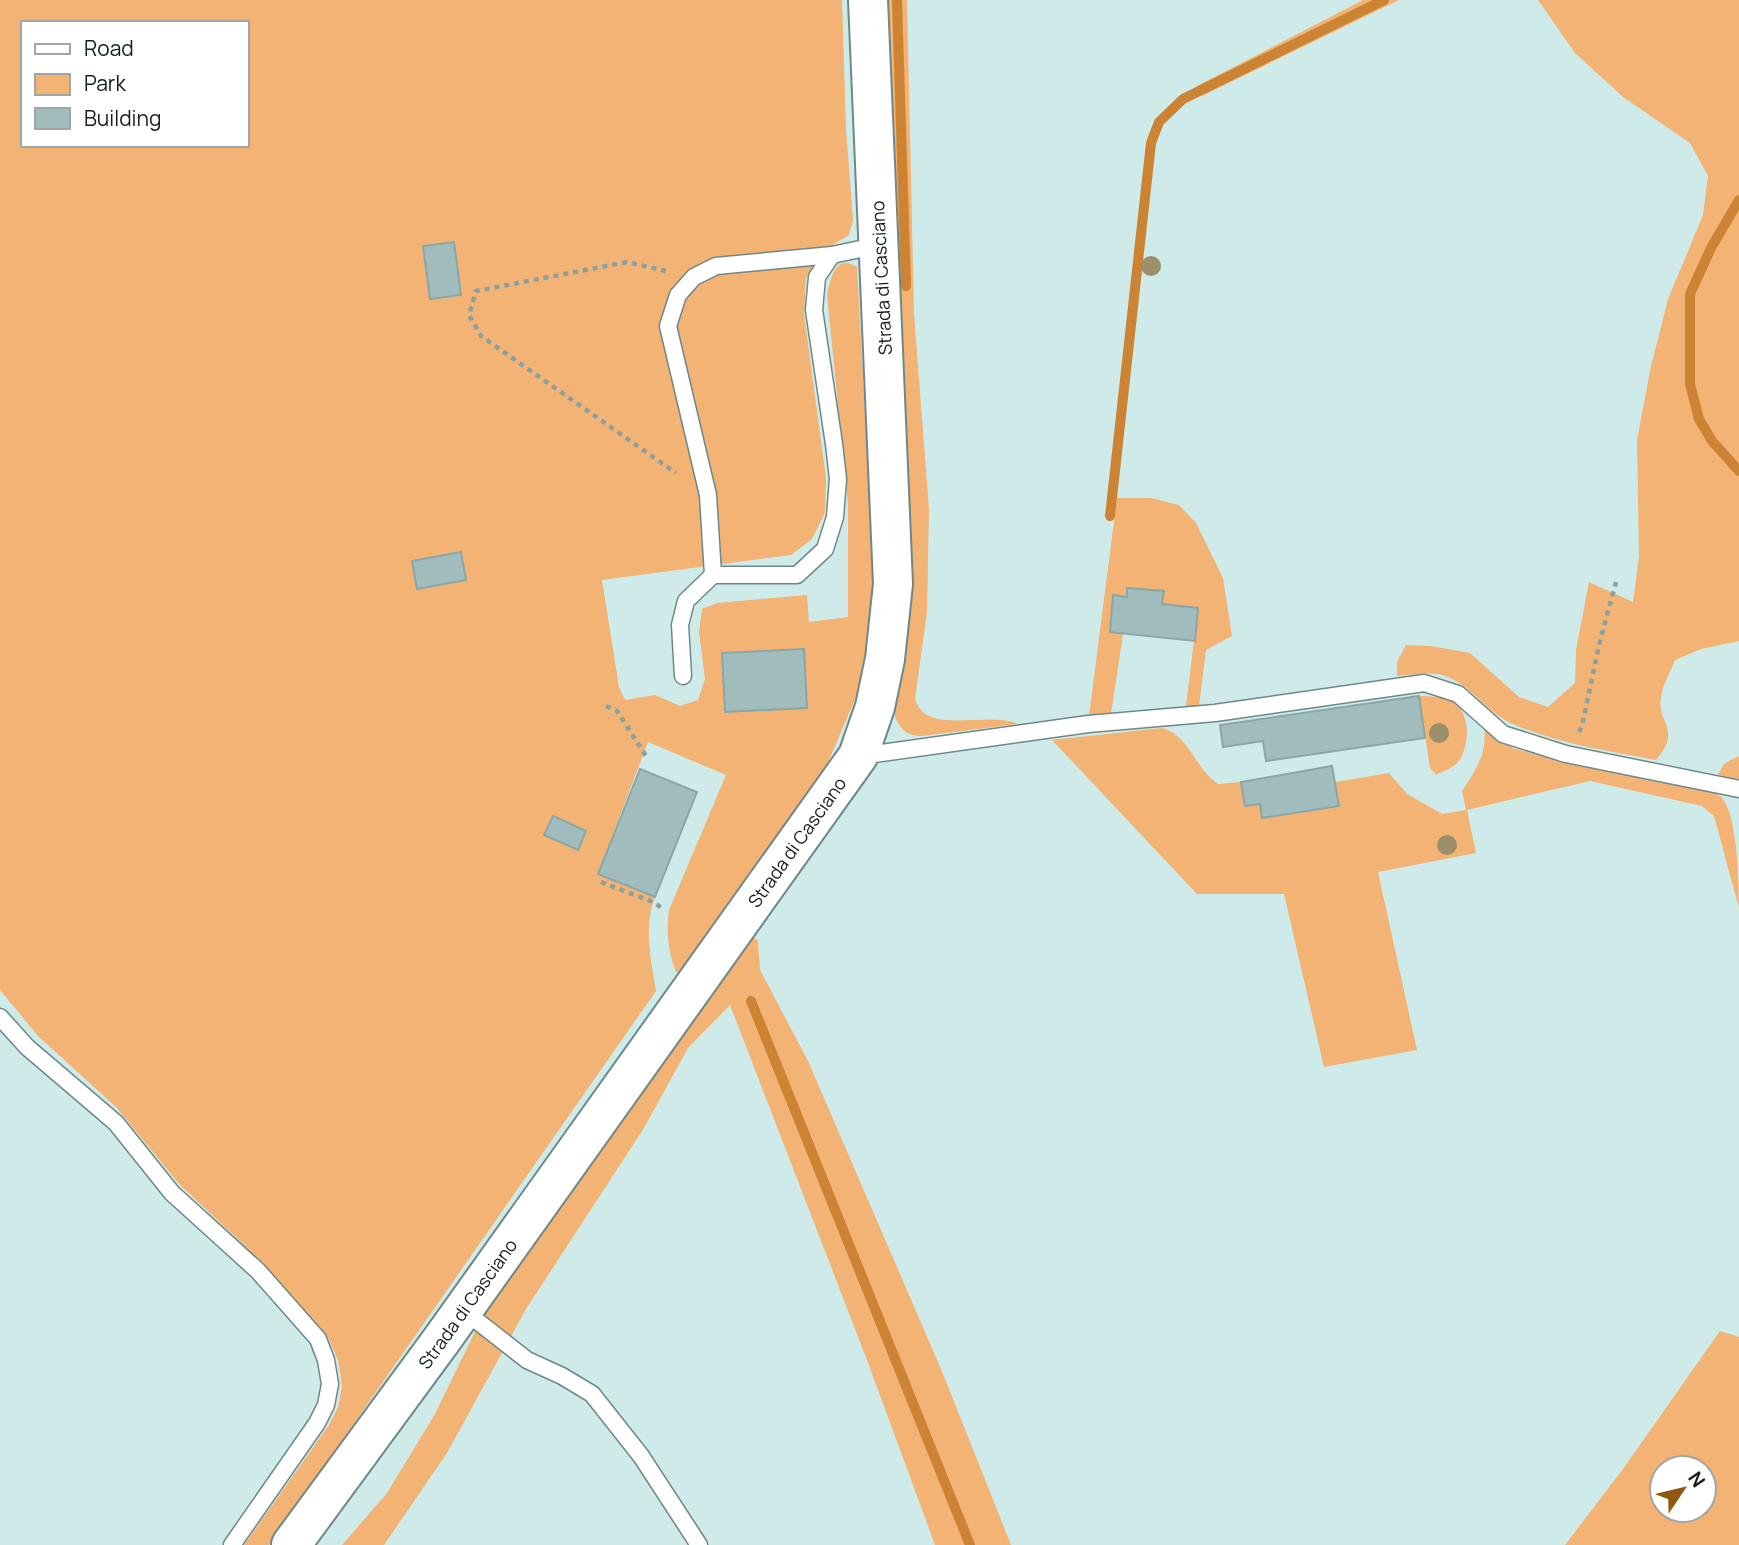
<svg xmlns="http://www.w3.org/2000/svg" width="1739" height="1545" font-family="Manrope,sans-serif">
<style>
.green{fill:#f3b374;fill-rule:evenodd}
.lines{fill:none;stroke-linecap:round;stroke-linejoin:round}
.stream{stroke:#cc8333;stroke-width:10}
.building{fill:#a1bcbc;stroke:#8ba6a6;stroke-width:2}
.lane-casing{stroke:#6e8888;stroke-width:19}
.secondary-casing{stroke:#6e8888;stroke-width:42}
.path{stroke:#8aa1a0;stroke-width:4.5;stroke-dasharray:5 5;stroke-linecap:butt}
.lane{stroke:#fff;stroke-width:16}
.secondary{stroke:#fff;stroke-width:38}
.tree{fill:#9c8f6b}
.labels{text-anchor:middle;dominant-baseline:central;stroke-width:5;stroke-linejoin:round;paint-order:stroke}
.street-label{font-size:18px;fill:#121d1d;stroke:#fff}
</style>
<rect width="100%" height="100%" fill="#ceebea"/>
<path class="green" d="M0,0H842L846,129L853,220L849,235L823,251L806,278L804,314L826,478L825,513L812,539L791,555L602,580L619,687L625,700L655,695L680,706L698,700L705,679L699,632L702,609L717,603L807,595L809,622L848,617V505L827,295C831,278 835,253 857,267L874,580L870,637L862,683L826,767L680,973L676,972C668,951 666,933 669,910L726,775L648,742L598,873L655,897C643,928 651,959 656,991L269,1545H244L329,1425L338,1407L342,1386L338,1360L327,1335L258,1258L180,1185L116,1107L39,1037L0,990ZM23,23H247V145H23ZM553,816L585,831L545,835Z
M887,0H907L914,314L929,509L927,612L915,699C926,737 988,710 1018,724L922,736C904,736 897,726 893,709L899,307Z
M1363,0H1399L1202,96L1197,86Z
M1538,0H1739V641L1701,649L1675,660C1671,671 1663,684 1661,697C1656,723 1683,729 1656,760C1607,751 1561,744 1515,725C1487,714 1472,685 1445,676C1431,671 1413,675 1397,676V662L1406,645L1431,646L1470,653L1519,697L1548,707L1575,683L1576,650L1589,582L1633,602L1639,556L1637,440L1651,366L1668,299L1703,215L1708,176L1690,143L1623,97L1575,53Z
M1117,498H1151L1179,505L1196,523L1223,578L1232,636L1206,650L1199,706H1186L1198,608L1162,604L1163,591L1128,588L1127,597L1113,595L1110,632L1123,634L1111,714L1089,716Z
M1419,696C1430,696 1447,697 1456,704C1471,717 1469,746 1459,761C1453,768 1444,771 1436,775L1430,768Z
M1162,728C1182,733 1190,752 1202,768C1206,774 1212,779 1218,784L1241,782L1245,806L1260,804L1262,818L1338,806L1335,782L1389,773L1407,794L1442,814L1466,810L1462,791C1475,772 1488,752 1484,728L1513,748L1562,762L1710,792C1713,793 1717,794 1720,796C1738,811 1739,885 1739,908L1714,816L1702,806L1590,781L1467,810L1476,853L1378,872L1417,1050L1324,1067L1284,894H1197L1052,740Z
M1739,756V783L1718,774L1725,763Z
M747,932L758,941L760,970L808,1061L941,1369L1011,1545H935L867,1360L730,1005L688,1048L644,1128L526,1309L447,1453L384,1545H342L387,1493L435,1414L489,1303Z
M1720,1331L1739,1337V1545H1565L1623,1469ZM1704,1468V1510H1662V1468Z"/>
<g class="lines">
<path class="stream" d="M897,0L906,286
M1739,200L1711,248L1690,294V384L1699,419L1712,441L1739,471
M1110,516L1151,143L1159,122L1183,99L1384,0
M751,1001L970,1545"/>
</g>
<path class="building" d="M454,242L461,295L430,299L423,246Z
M461,552L466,580L417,589L412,561Z
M1127,588L1164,591L1162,604L1198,608L1195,641L1110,632L1113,595L1127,597Z
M804,649L807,708L725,712L722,653Z
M1419,696L1425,738L1266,761L1263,741L1223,747L1220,725Z
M1332,766L1339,806L1262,818L1260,804L1245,806L1241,782Z
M640,769L697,792L655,897L598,874Z
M553,816L586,831L578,850L544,835Z"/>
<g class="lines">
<defs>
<path id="lane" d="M713,575L708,495L668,326L678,295L694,277L716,266L832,255
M683,676L680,625L686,601L713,575H797L825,549L835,517L838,479L834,444L814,310L817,277L832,255L879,245
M860,756L1088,724L1215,713L1424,683L1458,694L1503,734L1566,754L1739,789
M0,1017L27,1047L116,1123L172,1193L258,1271L318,1339L326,1360L330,1384L326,1405L317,1423L232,1545
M463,1310L527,1360L562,1376L592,1394L641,1456L699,1545"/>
<g id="secondary">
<path id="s1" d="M291,1545L443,1338L858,756L875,707L885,659L893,584L868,0"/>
</g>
</defs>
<use href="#lane" class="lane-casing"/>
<use href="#secondary" class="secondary-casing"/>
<path class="path" d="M666,271L627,262L476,291L469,315L481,336L676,473
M606,706L617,711L646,756
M1579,732L1582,726L1599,645L1616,582
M601,882L653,902L662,908"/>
<use href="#lane" class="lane"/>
<use href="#secondary" class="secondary"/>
</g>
<g class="tree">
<circle cx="1151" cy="266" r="10"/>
<circle cx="1439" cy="733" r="10"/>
<circle cx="1447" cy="845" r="10"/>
</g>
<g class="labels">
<g class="street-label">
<text transform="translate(881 278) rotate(-93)">Strada di Casciano</text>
<text stroke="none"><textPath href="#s1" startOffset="866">Strada di Casciano</textPath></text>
<text stroke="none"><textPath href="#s1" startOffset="299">Strada di Casciano</textPath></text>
</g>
</g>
<rect x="21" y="21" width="228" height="126" fill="#ffffff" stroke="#a0a5a5" stroke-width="2"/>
<rect x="35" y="44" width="35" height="10" fill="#ffffff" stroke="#a0a5a5" stroke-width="2"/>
<text x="84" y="56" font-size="21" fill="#121d1d">Road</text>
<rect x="35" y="74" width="35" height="21" fill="#f3b374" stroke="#a0a5a5" stroke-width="2"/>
<text x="84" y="91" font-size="21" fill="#121d1d">Park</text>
<rect x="35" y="108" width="35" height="21" fill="#a1bcbc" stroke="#a0a5a5" stroke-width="2"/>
<text x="84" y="126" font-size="21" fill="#121d1d">Building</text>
<g transform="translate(1683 1489) rotate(55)"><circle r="33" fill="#ffffff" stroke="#a0a5a5" stroke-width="2"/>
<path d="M0-5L12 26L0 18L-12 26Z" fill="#905711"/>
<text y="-10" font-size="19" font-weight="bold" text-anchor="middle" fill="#121d1d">N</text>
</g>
</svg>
